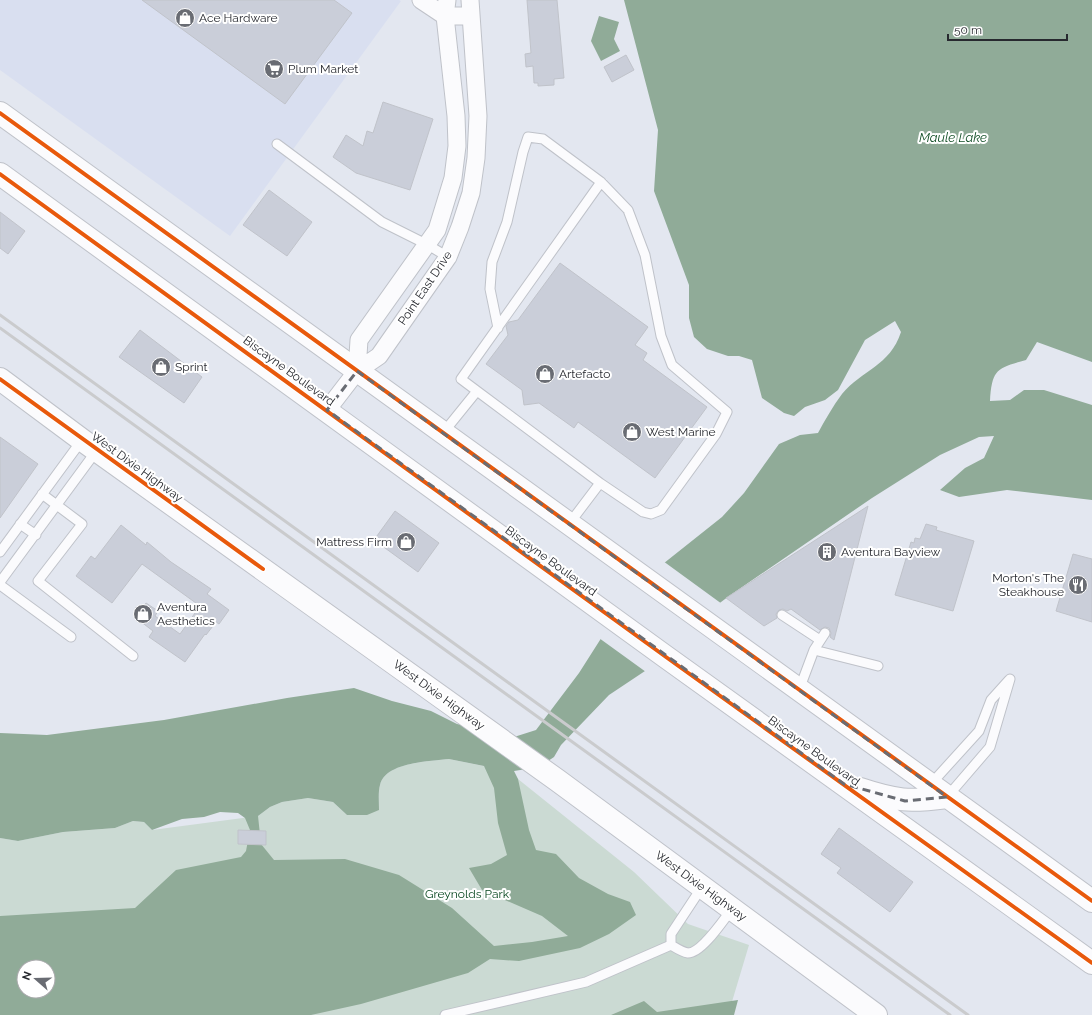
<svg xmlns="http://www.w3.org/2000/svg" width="1092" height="1015" font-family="Raleway,sans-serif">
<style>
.built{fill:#d9dff0}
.green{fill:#cbdad3;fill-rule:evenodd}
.water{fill:#90ab98;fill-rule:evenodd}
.pier{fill:#e3e7f0}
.building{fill:#caced9;stroke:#c0c3ca}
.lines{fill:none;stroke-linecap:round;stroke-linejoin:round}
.lane-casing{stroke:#bfc2c9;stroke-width:11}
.street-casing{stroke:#bfc2c9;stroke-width:19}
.secondary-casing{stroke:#bfc2c9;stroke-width:24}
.primary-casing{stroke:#bfc2c9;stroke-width:24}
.lane{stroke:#fbfbfd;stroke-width:9}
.street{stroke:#fbfbfd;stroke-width:17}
.secondary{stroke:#fbfbfd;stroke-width:22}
.primary{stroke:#fbfbfd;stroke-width:22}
.rail{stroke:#cacbcd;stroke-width:3}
.cycleway-casing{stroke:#fff;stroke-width:6}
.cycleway{stroke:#e8590c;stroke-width:4}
.marked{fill:none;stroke:#696c73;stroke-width:3;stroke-dasharray:8 5;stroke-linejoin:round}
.labels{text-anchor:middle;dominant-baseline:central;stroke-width:4;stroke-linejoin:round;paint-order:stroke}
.poi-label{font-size:12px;fill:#27292f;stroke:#fff;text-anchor:start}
.street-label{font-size:12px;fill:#27292f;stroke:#fff}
.park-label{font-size:12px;fill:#07471f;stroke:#fff}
.water-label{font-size:13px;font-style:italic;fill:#104e25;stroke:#fff}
</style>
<rect width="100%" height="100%" fill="#e3e7f0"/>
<path class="built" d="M0,0H399L401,1L230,236L0,70Z"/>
<path class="green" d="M449,759L508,771L634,872L688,924L749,945L728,1015H0V838L18,841L63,832L115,828L133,821L144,822L152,830L258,816L270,807L282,802L308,798L333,802L347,815L379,810C379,802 378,792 380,785C385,762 431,761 449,759ZM24,967H48V991H24Z"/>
<path class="water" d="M624,0H1092V362L1037,342L1026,360C997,368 992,369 990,401L1010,400L1024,390H1044L1092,405V500L1007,490L959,497L940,490L965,468L984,458L994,436L979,437L940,455L872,498L729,596L700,618L666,657L609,695L561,745L554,757L539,767L514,771L518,779L529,830L536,850L556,854L579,878L608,894L630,902L636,915L609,934L580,948L519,961L490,959L468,973L361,1004L311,1015H0V916L135,908L176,870L241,857L246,851L250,830L245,818L238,813L220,812L204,817L182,819L152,830L144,822L133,821L115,828L63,832L18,841L0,838V733L47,735L164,720L287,698L354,688L392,701L431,711L457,724L490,731L514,737L536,730L579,673L614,618L644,579L722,517L744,493L779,444L800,435L818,433C825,420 833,406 842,394C862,370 890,366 901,332L895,321L865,340L838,390L825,400L805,407L794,416L784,413L762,398L752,360L739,356H728L707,349L694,337L689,318V285L654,191L658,130ZM449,759L484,766L494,788L498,823L507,855L491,864L469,868L482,890L542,916L568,936L532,942L494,946L452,908L399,875L345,859L274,860L261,844L258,816L270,807L282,802L308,798L333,802L347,815H367L379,810C379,802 378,792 380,785C385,762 431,761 449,759ZM24,967H48V991H24Z
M599,16L619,22L614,39L620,51L601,61L591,41Z
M738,1000L734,1015H611L644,1001L657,1012Z"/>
<path class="pier" d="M663,561L722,604L701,619L667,658L646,672L599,638L612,617L643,577Z"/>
<path class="building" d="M142,0H334L352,13L285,104Z
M527,0H557L564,78L554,79V85L538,86V83H534L533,66L526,67L525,54L531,53Z
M626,55L634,70L612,82L604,67Z
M383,102L433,119L410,190L356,173L333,157L346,135L363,146L367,131L373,133Z
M269,190L312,222L287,256L243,225Z
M0,212L25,231L8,254L0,248Z
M560,263L648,327L635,345L647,353L643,360L707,407L655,478L578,422L574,428L539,403L524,405L522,390L486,364L508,335L506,326L509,322L518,320Z
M140,330L202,377L184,403L119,357Z
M0,437L38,464L0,518Z
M868,506L834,640L830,637L831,633L829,628L825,627L820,630L791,609L787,611L783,609L779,610L776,614L777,618L764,626L726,598Z
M395,511L439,543L418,572L374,540Z
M926,524L937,527L936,530L974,541L953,611L895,595L911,542L914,543L915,538L920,539Z
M121,525L146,545L147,542L171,562L211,589L207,594L229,610L219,624L216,622L206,635L205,634L185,662L149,637L153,631L136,618L146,603L158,611L155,616L180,634L200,606L142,564L112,603L76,576L91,556L95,559Z
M1073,554L1092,559V622L1056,611Z
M839,828L913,882L890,912L837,873L841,868L821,854Z
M238,830L266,831V845L238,844Z"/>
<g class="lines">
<defs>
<path id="lane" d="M277,144L382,222L428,245L448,257
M498,328L490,289L492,262L507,222L523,152L528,137L543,139L601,182
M477,391L461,379L601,182L628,210L645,255L661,336L672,365L727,412L716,434L661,510L651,514L643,512L600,483
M443,433L477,391L600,483L569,524
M42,494L82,524L38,581L133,656
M20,524L36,535
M0,552L82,440
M0,582L97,450
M0,585L71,637
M782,615L820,640
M814,650L878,666
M799,690L814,650L825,633
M930,785L979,731L991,700L1009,680
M947,797L990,747L1010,679
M702,887L671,934V945C676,948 682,952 688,953C702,953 724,919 732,909
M445,1015L586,982L671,945"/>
<path id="street" d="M421,0L445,16H470
M357,371L359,340L437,230L453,178L457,146L456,116L445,16L447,0
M327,410L357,371L379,356L448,257L460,227L471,193L476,158L478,116L470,0"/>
<path id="secondary" d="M0,379L82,440L557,780L876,1015"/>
<path id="primary" d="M0,113L1092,901
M0,174L666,657L1092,963
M860,789C896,801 909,802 947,797"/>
</defs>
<use href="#lane" class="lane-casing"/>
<use href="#street" class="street-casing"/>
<use href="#secondary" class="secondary-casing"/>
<use href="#primary" class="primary-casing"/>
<use href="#lane" class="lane"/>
<use href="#street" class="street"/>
<use href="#secondary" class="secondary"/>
<use href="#primary" class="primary"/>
<path class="rail" d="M0,315L968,1015
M0,328L950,1015"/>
<defs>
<path id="cycleway" d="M0,113L1092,901
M0,174L666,657L1092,963
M0,379L263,569"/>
</defs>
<use href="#cycleway" class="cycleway-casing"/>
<use href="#cycleway" class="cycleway"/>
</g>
<path class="marked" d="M357,371L947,797L905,801L844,784L327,410Z"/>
<defs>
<symbol id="shop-disc" viewBox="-11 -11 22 22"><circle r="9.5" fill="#696c73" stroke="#fff"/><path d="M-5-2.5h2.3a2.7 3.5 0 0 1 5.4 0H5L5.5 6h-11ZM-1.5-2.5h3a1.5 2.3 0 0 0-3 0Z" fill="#fff"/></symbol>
<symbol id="supermarket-disc" viewBox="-11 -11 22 22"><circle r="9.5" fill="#696c73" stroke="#fff"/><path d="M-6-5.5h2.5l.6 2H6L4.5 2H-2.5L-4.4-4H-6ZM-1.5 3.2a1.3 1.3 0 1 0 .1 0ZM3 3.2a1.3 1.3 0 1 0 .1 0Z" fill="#fff"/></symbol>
<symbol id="building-disc" viewBox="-11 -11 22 22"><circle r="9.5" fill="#696c73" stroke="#fff"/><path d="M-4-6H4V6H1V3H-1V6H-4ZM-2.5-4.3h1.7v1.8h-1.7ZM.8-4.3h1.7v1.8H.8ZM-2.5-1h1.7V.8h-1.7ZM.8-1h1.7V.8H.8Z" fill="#fff"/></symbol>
<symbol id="restaurant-disc" viewBox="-11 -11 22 22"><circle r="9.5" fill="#696c73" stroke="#fff"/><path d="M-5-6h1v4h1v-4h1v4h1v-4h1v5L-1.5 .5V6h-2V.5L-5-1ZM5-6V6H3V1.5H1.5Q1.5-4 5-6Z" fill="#fff"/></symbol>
</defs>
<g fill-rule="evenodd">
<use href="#shop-disc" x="174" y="7" width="22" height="22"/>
<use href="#supermarket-disc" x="263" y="58" width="22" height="22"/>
<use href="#shop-disc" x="150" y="356" width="22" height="22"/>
<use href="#shop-disc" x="534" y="363" width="22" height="22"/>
<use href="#shop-disc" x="621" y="421" width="22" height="22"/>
<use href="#shop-disc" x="395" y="531" width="22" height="22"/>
<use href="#building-disc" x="816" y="541" width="22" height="22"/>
<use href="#restaurant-disc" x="1067" y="574" width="22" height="22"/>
<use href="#shop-disc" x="132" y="603" width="22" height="22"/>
</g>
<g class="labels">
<g class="poi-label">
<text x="199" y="18">Ace Hardware</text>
<text x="288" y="69">Plum Market</text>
<text x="175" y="367">Sprint</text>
<text x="559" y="374">Artefacto</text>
<text x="646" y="432">West Marine</text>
<text x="392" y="542" text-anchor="end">Mattress Firm</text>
<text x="841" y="552">Aventura Bayview</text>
<text x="1064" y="578" text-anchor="end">Morton's The<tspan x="1064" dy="14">Steakhouse</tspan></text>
<text x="157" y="607">Aventura<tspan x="157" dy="14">Aesthetics</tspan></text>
</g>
<g class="street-label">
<text transform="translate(425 288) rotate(-56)">Point East Drive</text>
<text transform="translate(289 371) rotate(36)">Biscayne Boulevard</text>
<text transform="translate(137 467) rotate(36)">West Dixie Highway</text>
<text transform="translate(551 561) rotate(36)">Biscayne Boulevard</text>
<text transform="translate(439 695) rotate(36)">West Dixie Highway</text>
<text transform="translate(814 751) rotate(36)">Biscayne Boulevard</text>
<text transform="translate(701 886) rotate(36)">West Dixie Highway</text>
</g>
<g class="park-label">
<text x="467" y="894">Greynolds Park</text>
</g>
<g class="water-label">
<text x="953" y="137">Maule Lake</text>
</g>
</g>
<g transform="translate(36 979) rotate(290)"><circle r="19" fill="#ffffff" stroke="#a9a9ac"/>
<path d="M0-3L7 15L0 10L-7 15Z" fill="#696c73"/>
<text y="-6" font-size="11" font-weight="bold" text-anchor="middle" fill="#27292f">N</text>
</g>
<path d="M948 34v6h119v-6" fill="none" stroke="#27292f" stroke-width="2"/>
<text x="954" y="34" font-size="12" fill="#27292f" stroke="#ffffff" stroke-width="3" paint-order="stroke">50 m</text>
</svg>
